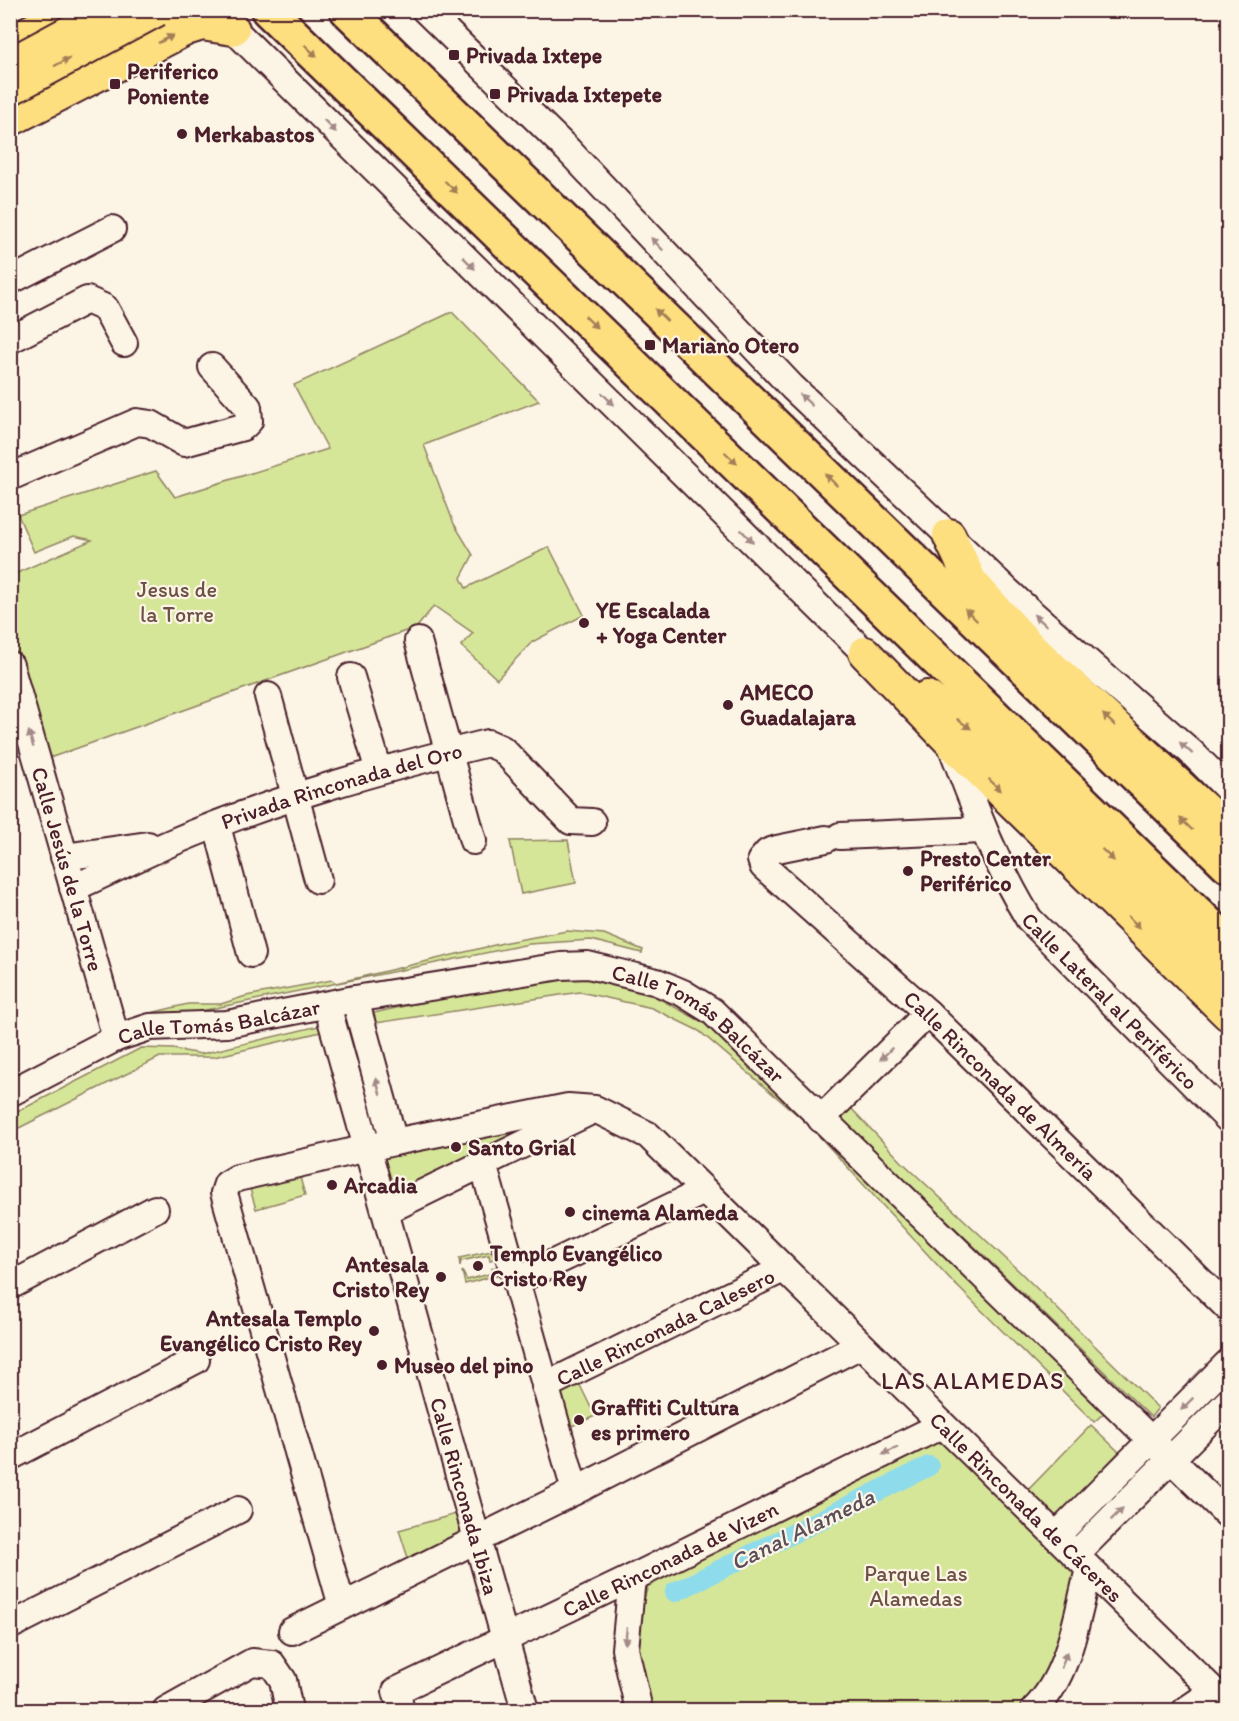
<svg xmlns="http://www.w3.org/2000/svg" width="1239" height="1721" font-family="Itim,sans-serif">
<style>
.green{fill:#d6e699;stroke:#908262;stroke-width:1.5}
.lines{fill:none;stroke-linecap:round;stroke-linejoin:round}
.canal{stroke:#8edbec;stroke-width:20}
.minor-casing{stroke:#4a1f2b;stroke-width:30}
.major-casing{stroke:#4a1f2b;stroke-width:36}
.highway-casing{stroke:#4a1f2b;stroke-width:38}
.minor{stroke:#fcf5e5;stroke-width:26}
.major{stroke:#fddf80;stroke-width:32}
.highway{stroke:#fddf80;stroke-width:33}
.major-bridge-casing{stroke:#4a1f2b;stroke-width:36;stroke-linecap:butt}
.major-bridge{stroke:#fddf80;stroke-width:32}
.oneway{fill:#a47f56}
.oneway2{fill:#a38a88}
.poi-dot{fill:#4a1f2b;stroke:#fcf5e5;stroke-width:2}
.labels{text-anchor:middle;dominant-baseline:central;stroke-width:4.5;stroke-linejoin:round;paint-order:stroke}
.poi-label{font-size:22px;font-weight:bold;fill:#4a1f2b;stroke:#fcf5e5;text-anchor:start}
.park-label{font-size:22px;fill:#6d5146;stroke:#fcf5e5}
.street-label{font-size:22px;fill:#4a1f2b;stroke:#fcf5e5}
.neighbourhood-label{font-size:24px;letter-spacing:1.5px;fill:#4a1f2b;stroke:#fcf5e5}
.water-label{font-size:24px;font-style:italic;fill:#5b4e5b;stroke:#fcf5e5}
</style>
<rect width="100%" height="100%" fill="#fcf5e5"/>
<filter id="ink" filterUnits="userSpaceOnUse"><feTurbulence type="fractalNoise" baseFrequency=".0167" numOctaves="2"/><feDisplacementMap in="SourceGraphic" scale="12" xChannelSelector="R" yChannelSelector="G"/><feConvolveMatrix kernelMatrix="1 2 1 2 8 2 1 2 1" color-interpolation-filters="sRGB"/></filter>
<g filter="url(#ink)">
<path class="green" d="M452,312L539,401L424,445L454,524L473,555L461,578L466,588L549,547L584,615L532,642L497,679L461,646L473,633L434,606L417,627L44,760L11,638L10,576L92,540L74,536L34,552L18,515L156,471L175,497L328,449L294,385Z
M568,840L576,883L521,894L510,841Z
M567,931L604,934L643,950L642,953L591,940L529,944L196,1012L139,1019L138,1016L188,1004H221L246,996L332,980L336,983L507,942Z
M598,976L647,992L717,1030L1104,1413L1094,1422L953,1282L807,1123L699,1031L652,1008L580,992L376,1023L374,1013L484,988Z
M327,1024L325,1031L214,1057H160L11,1132V1115L141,1048L173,1049L201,1054Z
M359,1035L381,1122L367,1125L345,1038Z
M850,1107L902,1162L1019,1271L1158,1408L1151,1417L839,1116Z
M542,1118L396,1200L377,1158Z
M299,1174L305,1195L256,1209L250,1189Z
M492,1251L494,1259L490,1260L489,1255L461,1261L460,1266L459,1258Z
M496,1267L497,1275L465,1284L462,1271L467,1280L493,1273L492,1268Z
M577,1379L595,1416L565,1429L557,1388Z
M1091,1425L1119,1452L1057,1517L1028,1490Z
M942,1435L1077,1574L1057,1663L1029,1710H639L635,1629L650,1579Z
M456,1514L462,1531L408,1558L399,1530Z"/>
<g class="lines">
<path class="canal" d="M675,1592L929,1466"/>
<defs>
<g id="minor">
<path d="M425,10L568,150L792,387L1017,600L1191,752L1228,789"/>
<path d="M219,15L865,653"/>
<path d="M10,281L112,229"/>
<path d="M10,340L87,300L105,308L124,343"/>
<path d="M10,477L137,422L151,424L184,443L243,427L249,421L248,407L212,367"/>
<path d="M418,641L473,841"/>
<path id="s1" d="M10,665L116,1038"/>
<path d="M351,677L379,771"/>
<path d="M268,696L318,880"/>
<path id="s2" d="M951,745C974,805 995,864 1029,919L1228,1119"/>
<path d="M217,826L251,954"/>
<path d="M840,836L983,830"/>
<path id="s3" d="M826,839L777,849L768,852L761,860L763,866L928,1013L1228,1308"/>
<path d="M64,857L148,845"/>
<path id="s4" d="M73,888C107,873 140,856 173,842C274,799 382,769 488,743L502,749L571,821L592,822"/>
<path d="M355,999L394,1142"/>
<path id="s5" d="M327,1005L525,1710"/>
<path id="s6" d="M10,1093L116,1038L150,1027L227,1024L355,999L561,966L588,965L657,982L683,993L712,1011L1228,1515"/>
<path d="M821,1119L928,1013"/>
<path d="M483,1164L575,1491"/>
<path d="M386,1211L589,1112"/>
<path d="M516,1281L704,1191"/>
<path d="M10,1286L155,1209"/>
<path id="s7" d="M545,1386L783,1269"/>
<path d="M10,1457L196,1360"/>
<path d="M1056,1536L1228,1363"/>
<path d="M1075,1555L1228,1402"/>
<path d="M632,1578L625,1649L639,1710"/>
<path id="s8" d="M342,1606L224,1193L227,1184L237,1178L394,1142L568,1107L595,1109L648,1135L1228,1705"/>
<path d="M10,1626L238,1510"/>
<path d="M292,1631L575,1491L861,1345"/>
<path d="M166,1710L252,1662L272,1664L283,1680L289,1710"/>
<path id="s9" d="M401,1710L396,1691L632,1578L942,1425"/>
<path d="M1034,1710C1070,1675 1077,1615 1089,1569"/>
<path d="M1186,1710L1214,1691"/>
</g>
<path id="major" d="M10,42C39,27 83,0 107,31
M10,120L186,29L202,24L233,29
M949,535L971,582L1026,643L1228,831
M865,653L950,741L1228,1014
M927,697L1000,749L1228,973"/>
<path id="highway" d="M268,10L1228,943
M347,10L1228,865"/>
</defs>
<use href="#minor" class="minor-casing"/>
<use href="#major" class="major-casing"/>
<use href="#highway" class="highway-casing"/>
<use href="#minor" class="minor"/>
<use href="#major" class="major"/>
<use href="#highway" class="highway"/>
<defs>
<path id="major-bridge" d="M10,64L110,10
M10,89L157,10"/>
</defs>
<use href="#major-bridge" class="major-bridge-casing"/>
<use href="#major-bridge" class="major-bridge"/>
</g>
<defs><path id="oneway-solid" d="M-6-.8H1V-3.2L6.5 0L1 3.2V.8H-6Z" transform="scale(1.5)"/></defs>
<g class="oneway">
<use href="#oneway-solid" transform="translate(166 39) rotate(-27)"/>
<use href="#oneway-solid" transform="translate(311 51) rotate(44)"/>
<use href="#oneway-solid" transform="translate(62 62) rotate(-28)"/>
<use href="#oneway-solid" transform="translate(451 187) rotate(44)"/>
<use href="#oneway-solid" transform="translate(661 315) rotate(-136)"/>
<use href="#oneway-solid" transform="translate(591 322) rotate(44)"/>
<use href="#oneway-solid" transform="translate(731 458) rotate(44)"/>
<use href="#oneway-solid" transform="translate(831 480) rotate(-136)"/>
<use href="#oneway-solid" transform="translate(971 615) rotate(-136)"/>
<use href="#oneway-solid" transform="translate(1109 720) rotate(-137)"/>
<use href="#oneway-solid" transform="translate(964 724) rotate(35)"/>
<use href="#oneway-solid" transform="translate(995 785) rotate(44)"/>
<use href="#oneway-solid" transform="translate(1186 824) rotate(-136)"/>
<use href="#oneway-solid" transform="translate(1108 855) rotate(44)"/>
<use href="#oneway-solid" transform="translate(1134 922) rotate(44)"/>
</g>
<g class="oneway2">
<use href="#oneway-solid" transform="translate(330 126) rotate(45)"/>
<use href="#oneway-solid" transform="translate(657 244) rotate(-134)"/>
<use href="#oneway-solid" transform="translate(469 263) rotate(45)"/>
<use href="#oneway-solid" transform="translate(608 399) rotate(45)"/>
<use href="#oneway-solid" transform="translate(806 400) rotate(-137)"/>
<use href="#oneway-solid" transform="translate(747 536) rotate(45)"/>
<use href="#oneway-solid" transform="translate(1040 620) rotate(-139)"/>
<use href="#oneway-solid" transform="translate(31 739) rotate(-106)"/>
<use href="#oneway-solid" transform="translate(1186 748) rotate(-138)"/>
<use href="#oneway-solid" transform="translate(886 1054) rotate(135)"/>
<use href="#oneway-solid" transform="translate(378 1086) rotate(-105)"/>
<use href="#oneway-solid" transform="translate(1187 1404) rotate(135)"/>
<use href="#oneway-solid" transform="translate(890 1451) rotate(154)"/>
<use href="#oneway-solid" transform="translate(1117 1514) rotate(-45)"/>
<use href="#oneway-solid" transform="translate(626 1636) rotate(96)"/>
<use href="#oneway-solid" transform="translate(1064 1660) rotate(-71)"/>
</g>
</g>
<g class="poi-dot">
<rect x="448" y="49" width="12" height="12" rx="3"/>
<rect x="109" y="78" width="12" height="12" rx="3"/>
<rect x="489" y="88" width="12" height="12" rx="3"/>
<circle cx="182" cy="134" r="6"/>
<rect x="644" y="339" width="12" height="12" rx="3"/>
<circle cx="584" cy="623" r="6"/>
<circle cx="728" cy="705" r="6"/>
<circle cx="908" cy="871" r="6"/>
<circle cx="456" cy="1147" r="6"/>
<circle cx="332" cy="1185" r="6"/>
<circle cx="570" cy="1212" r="6"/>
<circle cx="478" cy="1266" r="6"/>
<circle cx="441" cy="1277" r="6"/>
<circle cx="374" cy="1331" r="6"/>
<circle cx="382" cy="1365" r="6"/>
<circle cx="579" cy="1420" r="6"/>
</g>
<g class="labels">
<g class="poi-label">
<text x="466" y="55">Privada Ixtepe</text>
<text x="127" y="71">Periferico<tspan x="127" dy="25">Poniente</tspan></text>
<text x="507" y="94">Privada Ixtepete</text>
<text x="194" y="134">Merkabastos</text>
<text x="662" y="345">Mariano Otero</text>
<text x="596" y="610">YE Escalada<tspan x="596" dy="25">+ Yoga Center</tspan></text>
<text x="740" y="692">AMECO<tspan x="740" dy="25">Guadalajara</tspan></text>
<text x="920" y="858">Presto Center<tspan x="920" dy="25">Periférico</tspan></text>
<text x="468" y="1147">Santo Grial</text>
<text x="344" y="1185">Arcadia</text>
<text x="582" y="1212">cinema Alameda</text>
<text x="490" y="1253">Templo Evangélico<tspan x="490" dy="25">Cristo Rey</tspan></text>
<text x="429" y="1264" text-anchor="end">Antesala<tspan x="429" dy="25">Cristo Rey</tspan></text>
<text x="362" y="1318" text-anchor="end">Antesala Templo<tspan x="362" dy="25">Evangélico Cristo Rey</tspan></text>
<text x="394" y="1365">Museo del pino</text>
<text x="591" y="1407">Graffiti Cultura<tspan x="591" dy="25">es primero</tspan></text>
</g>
<g class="park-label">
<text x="177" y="589">Jesus de<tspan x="177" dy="25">la Torre</tspan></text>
<text x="916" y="1573">Parque Las<tspan x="916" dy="25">Alamedas</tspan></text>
</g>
<g class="street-label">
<text stroke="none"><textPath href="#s4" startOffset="288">Privada Rinconada del Oro</textPath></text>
<text stroke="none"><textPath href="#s1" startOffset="212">Calle Jesús de la Torre</textPath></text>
<text stroke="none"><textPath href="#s2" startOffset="306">Calle Lateral al Periférico</textPath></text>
<text stroke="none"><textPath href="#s6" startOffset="224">Calle Tomás Balcázar</textPath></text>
<text stroke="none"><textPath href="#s6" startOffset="726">Calle Tomás Balcázar</textPath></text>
<text stroke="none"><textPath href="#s3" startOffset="400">Calle Rinconada de Almería</textPath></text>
<text stroke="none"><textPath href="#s7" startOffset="134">Calle Rinconada Calesero</textPath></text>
<text stroke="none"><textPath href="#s5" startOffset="510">Calle Rinconada Ibiza</textPath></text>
<text stroke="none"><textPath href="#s8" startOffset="1406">Calle Rinconada de Cáceres</textPath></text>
<text stroke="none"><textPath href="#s9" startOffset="324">Calle Rinconada de Vizen</textPath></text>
</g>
<g class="neighbourhood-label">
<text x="973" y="1380">LAS ALAMEDAS</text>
</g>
<g class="water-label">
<text transform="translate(802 1529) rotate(-26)">Canal Alameda</text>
</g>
</g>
<rect width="1239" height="1721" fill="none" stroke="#fcf5e5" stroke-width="36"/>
<rect x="18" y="18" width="1203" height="1685" fill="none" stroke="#4a1f2b" stroke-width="2" filter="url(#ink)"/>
</svg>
